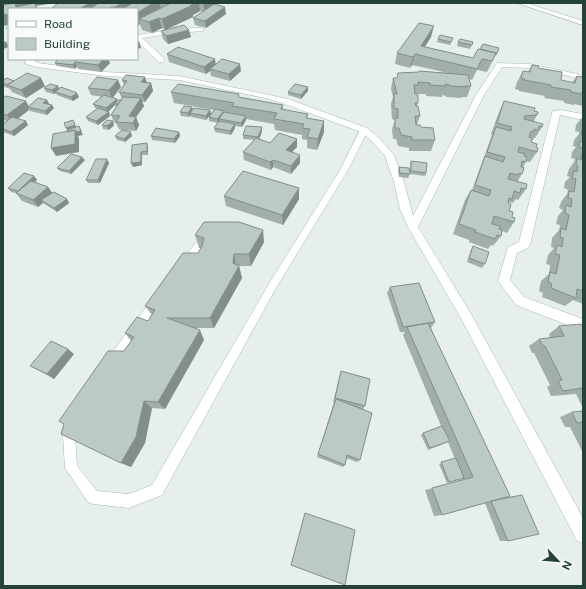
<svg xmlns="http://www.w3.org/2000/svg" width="586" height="589" font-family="'Public Sans',sans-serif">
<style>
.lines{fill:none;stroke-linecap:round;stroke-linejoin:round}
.service-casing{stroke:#a8b8b2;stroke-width:1}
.minor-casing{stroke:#a8b8b2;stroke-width:1}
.path{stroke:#86b3a5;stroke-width:1.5;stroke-dasharray:1 1.5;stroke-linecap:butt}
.service{fill:#fff;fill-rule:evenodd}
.minor{fill:#fff;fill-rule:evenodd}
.wall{fill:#a1aea9}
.shaded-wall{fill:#838d89}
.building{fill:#bbcac4;stroke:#838d89}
</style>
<rect width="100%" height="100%" fill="#e6efeb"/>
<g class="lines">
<defs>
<path id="service" d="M361,128H364L368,130L348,170L276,288L162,495L129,508L93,504L88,502L65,468L63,435L68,423L72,421L76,423L78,427L75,435L77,466L97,491L129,494L152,485L270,282L340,170Z
M200,240L205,244L203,247L189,266H183L181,263L183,260L197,241Z
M157,297L161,298L162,301L161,304L116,366L112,367L108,366L106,362L108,358L153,298Z"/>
<path id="minor" d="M517,3H526L583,21V25Z
M201,28L203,29V31L177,33L142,38L164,58V62H158L137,41V35L177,29Z
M24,59H32L38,63L105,72L179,76L288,99L367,128L379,138L394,155L404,182L413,216L476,95L497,63L529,64L583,75V79L529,68L502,67L484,95L418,227L471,314L583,518V543L577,541L463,322L408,227L400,209L394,182L385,156L373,142L361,132L282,103L265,98L179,80L105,76L37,67L26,64Z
M561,110L583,114V120L560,115L530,245L528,248L517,253L510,280L524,297L583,319V331L516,305L498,281L508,247L519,242L552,113L553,111Z"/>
</defs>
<use href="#service" class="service-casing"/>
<use href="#minor" class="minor-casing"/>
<path class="path" d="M6,28H9"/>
<use href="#service" class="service"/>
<use href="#minor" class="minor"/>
</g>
<path class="wall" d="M58,3H170L169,4L171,3H215V5L226,14L206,28L195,25L193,18L203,12L200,11L193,15V17L165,30L162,28L152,33L142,30L140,24L137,26V9H51Z
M161,31L191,37L168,44L163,39Z
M431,37L425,47L473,58L480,49L499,48L487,72L477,70L472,80L469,79L471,86L467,97H462L461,98L446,97V96L442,95V97L426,96V94H415L418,103L417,106L420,116L417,125L435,140L431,151H409V148L398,146L396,139H393L392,129L395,120L392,119L391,104L393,97L391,89L393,78H397L419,72V71L448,73L412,65L410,68L395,64L397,53Z
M438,39L452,41L450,45L437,42Z
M458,42H473L470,49L457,46Z
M167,54L216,64L241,71L230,81L211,76L210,71L206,74L169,62Z
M58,59H108L110,63L101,72L78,69L77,66L75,69L57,66L55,63Z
M532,65L561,80L572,83L577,76L583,77V106L575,104L574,105L564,103V101L544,98L545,96L519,91V90L515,89L517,82L523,71L528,72Z
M3,80L14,81L45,86L26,98L12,92L10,89L3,86Z
M122,80L151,83L153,91L145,102H142L144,106L136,117L139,125L136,131L122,130L132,136L125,142L117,140L115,136L122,130L119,129L116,123L114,122L111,115L116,107L115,105L108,112H109L110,116L98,125L88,121L86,117L98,109L95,108L93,104L102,97L91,95L88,88L121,87L113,98L118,100H121L122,99L119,92L124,85Z
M308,87V91L301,99L288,95V92Z
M44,88L59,89L79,97L73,101L57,95L56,93L54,94L46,92Z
M171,92L240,97L283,105V110L308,114L307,118L324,121V132L317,150L307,148V140L302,139V135L275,130L274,124L246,119V120L242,127L235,126V128L231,135L215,132L214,128L218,123L209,121V117L214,110L174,103Z
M3,98L29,106L47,100L49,104L52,105L54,108L47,115L30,111L29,110L17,119L28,125L14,136L3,132V124L7,121L3,120Z
M504,101L534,111L537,115L534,121L542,127L535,138H534L531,142L536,147L537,152L530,162L526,161L523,168L522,174L517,182L526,189L518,200L516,199L513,203L509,202V211L514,222L507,233L502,231L501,236L493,246L491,245L488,249L469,242V240L453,234L465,200L471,190H472L492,135L491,134L499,112Z
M192,107L193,110H210L211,114L206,120L191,117V115L189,117L181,116L180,112Z
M583,116V304L573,300L565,306L542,297L543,293L539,291L541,281L549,274L550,265L546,264L548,255L554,248L551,247L552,238L559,230L560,225L556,224L558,216L563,210L559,208L561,202L567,194L568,190L564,188L565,182L570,177L567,176L569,169L574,162L575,159L571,158L572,152L576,147L573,146L574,140L579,134V132L575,131L576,125Z
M102,125H114L109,130L103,129Z
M262,131L259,139L270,143L297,139V147L291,152L300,163L291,174L273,167L271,170L244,160L243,152L255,140L243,139V135Z
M179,132L180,136L175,143L152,140L151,136Z
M132,145L148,147V155H142V165L133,167Z
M85,160L71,174L60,171L57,168Z
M411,161L426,173L425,176L410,174V165Z
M109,163L100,183H88L86,180Z
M399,167L410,174L408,178L399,177L398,171Z
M34,176L37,180L35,182L48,187L52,193L67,199L69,203L57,212L43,203L38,207L22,201L16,193L11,192L8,188Z
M224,196L299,199L283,225L226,206Z
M195,235L264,242L251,266H239L242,278L214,328H195L204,340L165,409L152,408L145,443L131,467L121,463L64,424L124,351L131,341L125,333L148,321L152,315L145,306L198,253L201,248H199Z
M473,246L485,264L482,268L467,262L471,250Z
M390,287L435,322L431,328L498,499L522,495L508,541H500L485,503L442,515L434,516L425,490L464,480L463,478L447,483L439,464L455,459L448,442L428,450L421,435L423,433L441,426L403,335L405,332H400L387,293Z
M559,326L583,327V408L576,394L551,396L547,387L550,385L534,353H532L529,346L539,339L550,338L549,334Z
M74,354L54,379L38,370L30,366Z
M341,371L365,406L363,409L360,460L357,462L346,458L345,465L343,467L317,457L334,402H333Z
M583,411V453L570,427H565L560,417L572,412Z"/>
<path class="shaded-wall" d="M3,3H52L49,4L36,6L38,9L3,11Z
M90,3H112L91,8L92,9H79Z
M122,3H136L133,9H115V7Z
M153,3H160L161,10L139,19L140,24L137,26V13Z
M194,3H199L200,11L193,15V17L165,30L162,19Z
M203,3H215L216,5L205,12Z
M225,7L226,14L206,28L205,21Z
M9,14V25L3,26V15Z
M159,18L162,28L152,33L149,22Z
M434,26L431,37L419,55L421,46Z
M189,30L191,37L168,44L166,36Z
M137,41H139L141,48L137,49Z
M7,43L9,47L3,49V44Z
M415,54L412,65L410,68L413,57Z
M35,59H40L36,61Z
M104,59H108L110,63L101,72L98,65Z
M215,59L216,66L210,69V71L206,74L204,67Z
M75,62L77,66L75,69L73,65Z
M240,64L241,71L230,81L229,74Z
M145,77L148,85L141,82Z
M41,78L45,86L26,98L21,90Z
M118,80L121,87L112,98L109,90Z
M151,83L153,91L145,102L142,95Z
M58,86L60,90L55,92L56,93L54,94L52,90Z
M308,87V91L301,99V95Z
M77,93L79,97L73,101L71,97Z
M141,98L144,106L132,123L129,116Z
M117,99L119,103L115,104V105L108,112L106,108Z
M47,100L49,104L43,103Z
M26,101L29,107H28L29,110L12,123L7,115Z
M52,105L54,108L47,115L45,111Z
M192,107L193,111L190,113L191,115L189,117L188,113Z
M210,110L211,114L206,120V116Z
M224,111V114L219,119V121L218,123L217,119Z
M109,112L110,116L98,125L96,121Z
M246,116V120L242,127L241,123Z
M136,117L139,125L136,131L133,123Z
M73,120L77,129L68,132L66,128Z
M26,121L28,125L14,136L11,132Z
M113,121L114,125L109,130L107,126Z
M324,121V132L317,150L318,139Z
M235,124V128L231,135L230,131Z
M79,126L83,135L78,136L79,138V152L56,156L51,148L75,130Z
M262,127V131L259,140L258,137Z
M131,132L132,136L125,142L124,139Z
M179,132L180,136L175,143L174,139Z
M297,139V147L286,158V150Z
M147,143L148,147V155L147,151Z
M141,152L142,155V165L133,167L131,163Z
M300,155V163L291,174V166Z
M82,157L85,160L71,174L69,171Z
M107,159L109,163L100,183L98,180Z
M273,160V167L271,170L270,162Z
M34,176L37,180L21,195L18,191Z
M48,187L53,194L41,200L43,203L38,207L33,200Z
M299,188V199L283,225L282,215Z
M67,199L69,203L57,212L54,208Z
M263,230L264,242L251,266L249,254Z
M234,254L236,266H239L242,278L214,328L210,318L233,263Z
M200,330L204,340L165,409L158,402Z
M68,349L74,354L54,379L47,374Z
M144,401L152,408L145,443L131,467L121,463Z"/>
<path class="building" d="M15,3L16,7L35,3L36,9H9V14L3,15V5Z
M58,3H90L79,9H51Z
M99,3H122L115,7H112L108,9H100L91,8Z
M133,3L137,4L138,3H153L137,13V9H122Z
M171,3H194L190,6H191L162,19L159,18L149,22L139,19Z
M214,4L225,7L205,21L193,18Z
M419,23L434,26L421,46L473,58L478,49L496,53L492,61L482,59L477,69L415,54L413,57L397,53Z
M184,25L189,30L166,36L161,31Z
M440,35L453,38L451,42L438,39Z
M460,39L473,42L472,45L458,42Z
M3,41L7,43L3,44Z
M483,44L499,48L496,55L495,54L496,53L480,49Z
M178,47L215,59L204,67L167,54Z
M58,59H78L75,62L73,65L55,63Z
M78,59H104L98,65L75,62Z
M222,59L240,64L229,74L210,69Z
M532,65L539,66L538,68L562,72L561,80L575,83L577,76L583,77V93L582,92L581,94L571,92V90L551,87V85L524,80L525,79L521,78L523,71L530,72Z
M419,71L468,75L471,86H465L466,87L450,86V85L445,84L446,86L430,85V83L418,82V85H414L415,94L418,95V103H415L416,106H418L420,116H415L416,125H420L421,127L433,128L435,140H412V137L401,135L399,128H395V118H398V109L394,108V93L397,94L393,78H397L398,73L419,72Z
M27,73L41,78L21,90L7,85Z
M126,75L145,77L141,82L151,83L142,95L119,92L127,81L122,80Z
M97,77L118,80L109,90L88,88Z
M7,78L14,81L7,85L3,83V80Z
M50,84L58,86L52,90L44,88Z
M178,84L239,94L238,97L283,105L281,109L308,114L306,118L324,121L318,139L307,137L310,129L302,128L304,124L274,119L277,113L232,106L234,103L171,92Z
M295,84L308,87L301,95L288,92Z
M61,87L77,93L71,97L55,92Z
M104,95L117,99L106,108L93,104Z
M6,96L26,101L7,115L3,114V98Z
M123,97L141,98L129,116L136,117L133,123L116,122L120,116L111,115Z
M38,98L47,100L43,103L52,105L45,111L28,107Z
M118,100H121L118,104H115Z
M504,101L535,108L534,111L538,112L537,115L525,116L524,119L543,124L542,127L539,126L538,130L534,129V132L531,131L529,137L532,138L531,142L537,144L536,147L538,148L537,152L519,147L518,152L525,154L524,156L527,157L526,162L522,161L521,167L524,168L522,174L519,173L518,175L510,173L508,179L527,184L526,189L521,188L520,193L514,191L512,199L509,198L508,203L511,204L509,211L513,212L512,217L515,218L514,222L494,216L492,224L500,226L499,229L502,230L501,236L497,235L495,239L475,232L476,230L459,224L471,190L489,196L491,190L475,185L485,156L503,162L505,157L487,152L496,127L511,131L512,127L497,123Z
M184,106L192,107L188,113L180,112Z
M98,108L109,112L96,121L86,117Z
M194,108L210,110L206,116L190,113Z
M215,109L224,111L217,119L209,117Z
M224,112L246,116L241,123L219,119Z
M12,117L26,121L11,132L3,129V124Z
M73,120L75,125L66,128L64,123Z
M107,120L113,121L107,126L102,125Z
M219,121L235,124L230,131L214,128Z
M79,126L81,131L76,132L75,130L68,132L67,130Z
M246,126L262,127L258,137L243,135Z
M156,128L179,132L174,139L151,136Z
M582,129L583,130V136L581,135Z
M75,130V144L51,148L53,134Z
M122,130L131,132L124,139L115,136Z
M279,133L297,139L286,150L300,155L291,166L273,160L270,162L243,152L256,138L270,143Z
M580,141L583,142V148L579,147Z
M147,143V151L141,152V162L131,163L132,145Z
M583,149V291L577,289L576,298L551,288L552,284L548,282L550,272L556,274L560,255L555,254L557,245L562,247L563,238L560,237L561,228L566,230L569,215L565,213L566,205L571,207L572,199L568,198L569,191L574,192L576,179L572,178L574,171L577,172L578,166L576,165L577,158L581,160Z
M71,154L82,157L69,171L57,168Z
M96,159H107L98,180H86Z
M411,161L427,163L426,173L411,171Z
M399,167L409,168L410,174L400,173Z
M243,171L299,188L282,215L224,196Z
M24,173L34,176L18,191L8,188Z
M31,181L48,187L33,200L16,193Z
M54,192L67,199L54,208L41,200Z
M204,222H239L263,230L249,254H234L233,263L239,266L210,318H167L200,330L158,402L144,401L136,437L121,463L61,434L64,424L59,421L108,351H124L134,337L125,333L137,317L148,321L155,310L145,306L183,253H198L202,246L204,238L195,235Z
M473,246L489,252L485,264L469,258Z
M419,283L435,322L403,327L390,287Z
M428,323L510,496L442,515L432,488L473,477L407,327Z
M581,324L583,327V388L563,391L558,381L562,380L545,346H543L539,339L564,336L559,326Z
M51,341L68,349L47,374L30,366Z
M341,371L370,379L365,406L335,398Z
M336,399L372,413L360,460L347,455L345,465L318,454Z
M583,411V422L577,423L572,412Z
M442,426L450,441L430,448L423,433Z
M456,458L464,478L449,482L441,462Z
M522,495L539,534L508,541L491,501Z
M305,513L355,530L345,585L291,565Z"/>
<rect width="586" height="589" fill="none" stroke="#24423a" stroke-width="8"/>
<rect x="8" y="8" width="130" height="52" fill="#f7fbf9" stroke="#a3b1ad"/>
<rect x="16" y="21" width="20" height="6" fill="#ffffff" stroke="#a3b1ad"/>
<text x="44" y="28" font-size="12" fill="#24423a">Road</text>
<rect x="16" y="38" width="20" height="12" fill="#bbcac4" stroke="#a3b1ad"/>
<text x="44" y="48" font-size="12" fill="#24423a">Building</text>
<g transform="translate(558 561) rotate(116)" stroke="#f7fbf9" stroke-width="3" paint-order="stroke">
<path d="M0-3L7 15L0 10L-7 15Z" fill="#24423a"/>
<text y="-6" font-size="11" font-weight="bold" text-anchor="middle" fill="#24423a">N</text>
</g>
</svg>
